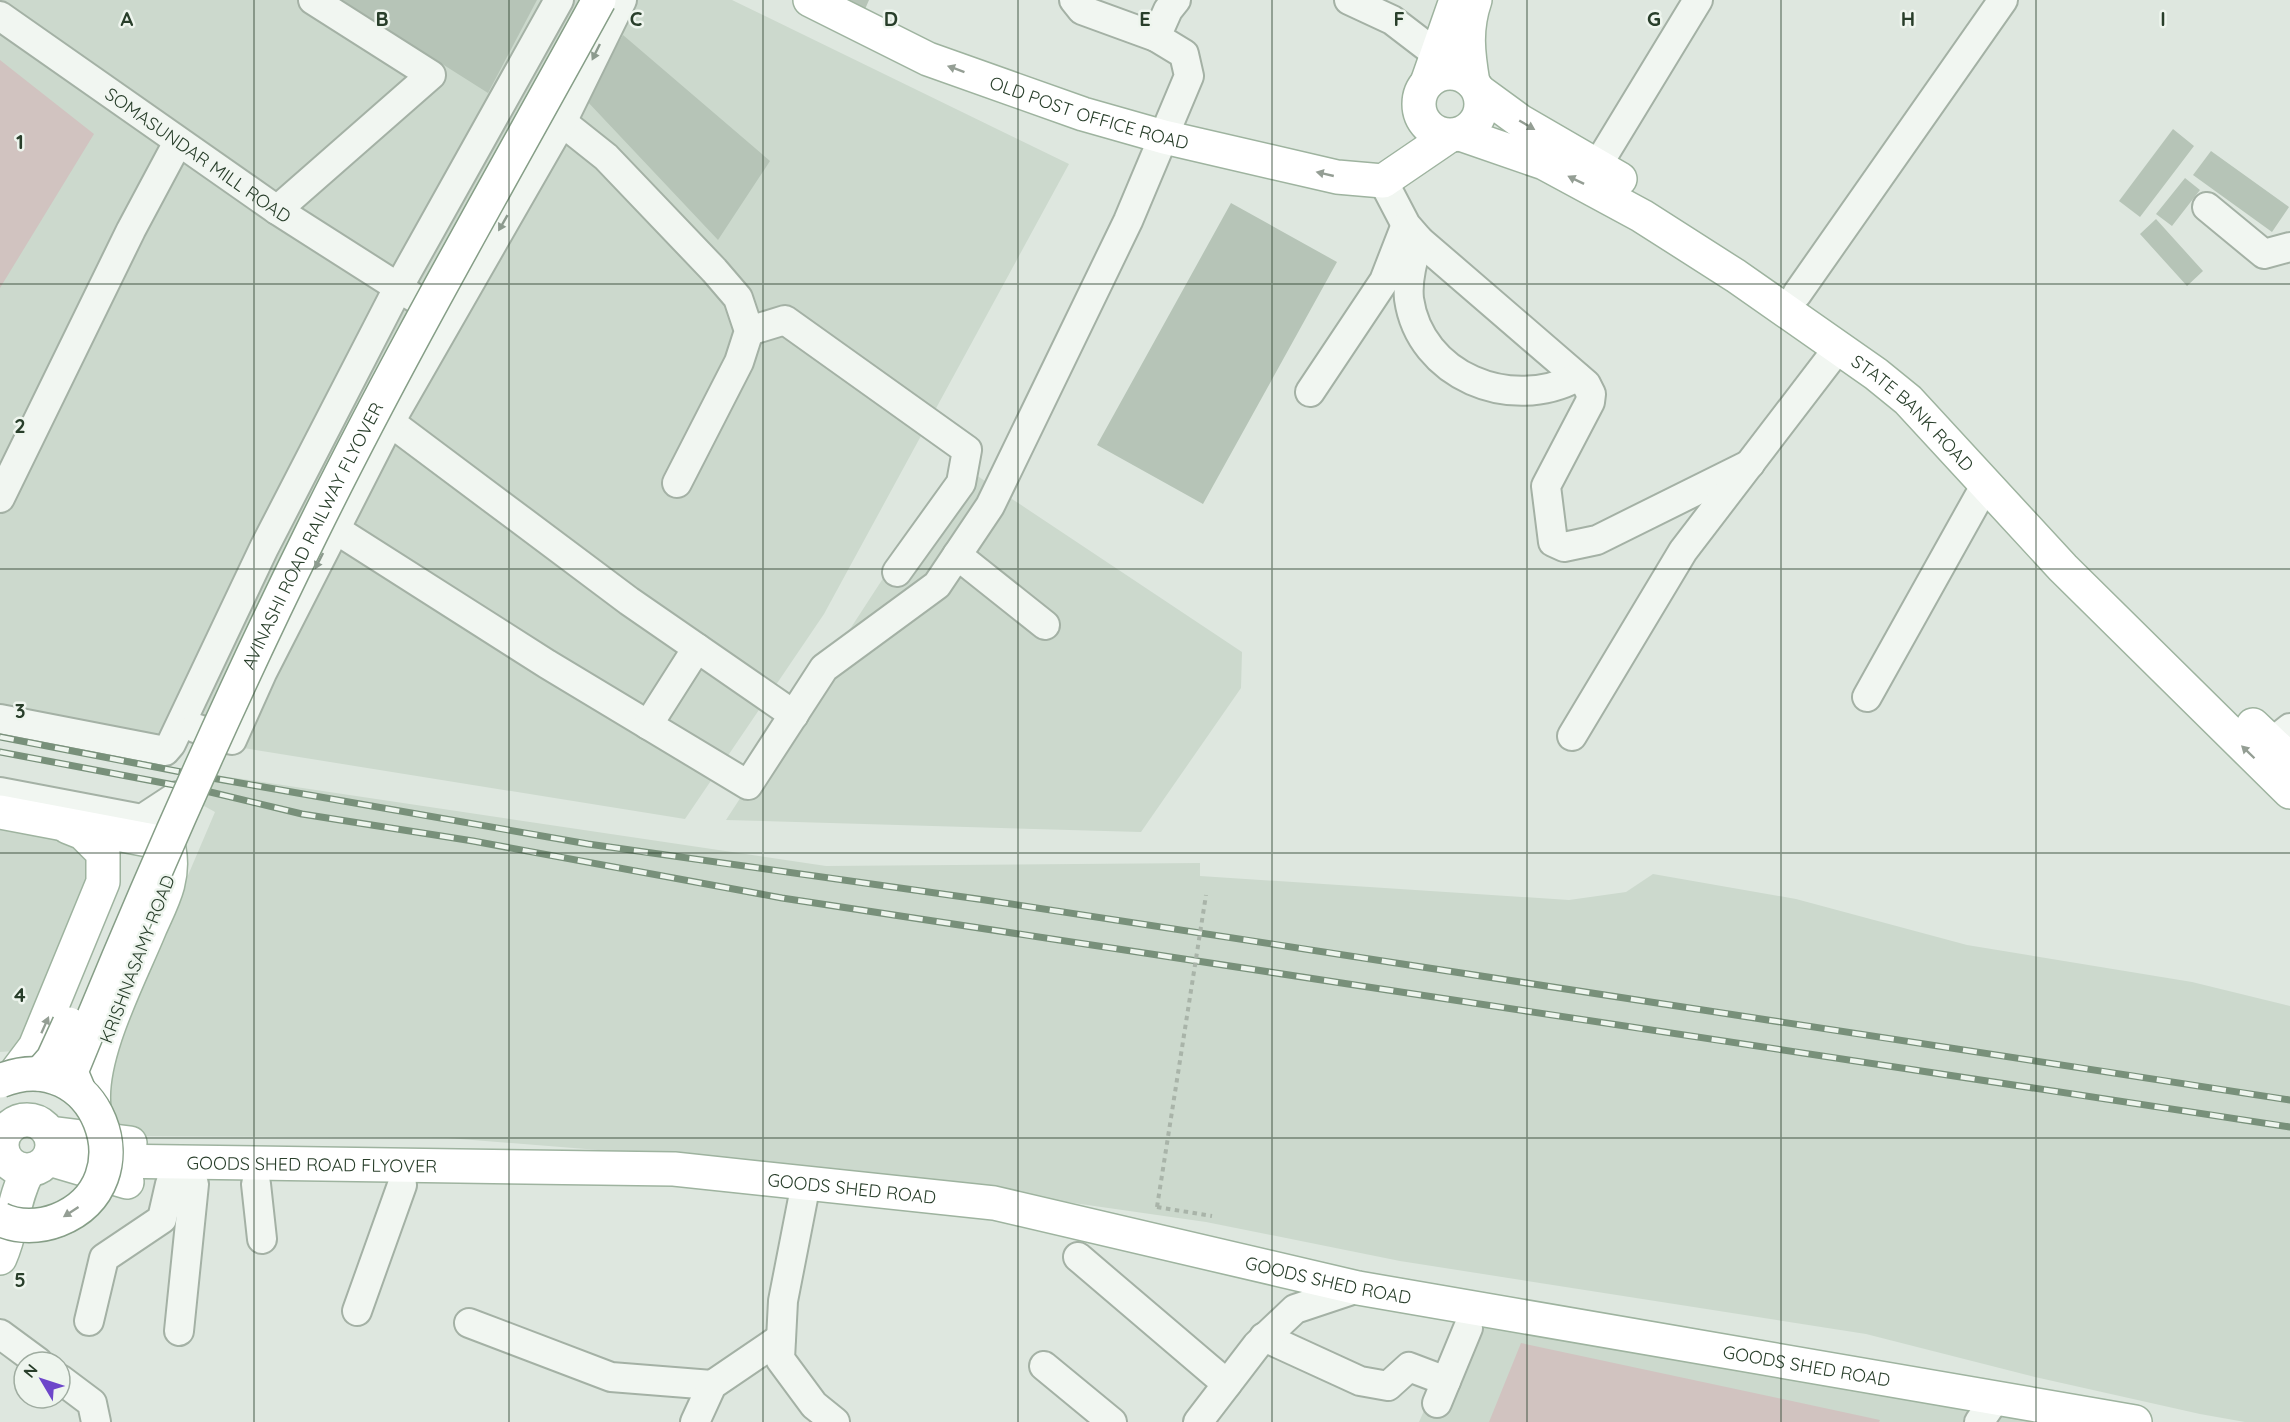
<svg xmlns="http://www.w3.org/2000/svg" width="2290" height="1422" font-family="Quicksand,sans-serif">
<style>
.built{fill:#ccd9cd}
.green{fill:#d1c3c0}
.building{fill:#b6c4b7}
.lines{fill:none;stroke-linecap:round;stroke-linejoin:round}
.minor-casing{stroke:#a4b1a5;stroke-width:32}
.major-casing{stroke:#9eb39f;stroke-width:36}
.path{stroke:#a9b4a9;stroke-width:4;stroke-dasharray:4.5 4.5;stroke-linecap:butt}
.minor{stroke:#f1f6f1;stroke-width:28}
.major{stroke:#fff;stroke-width:33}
.rail-casing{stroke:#78907a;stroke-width:7}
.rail{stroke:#eef5ee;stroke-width:4.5;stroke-dasharray:14;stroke-linecap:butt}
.highway-bridge-casing{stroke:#869e87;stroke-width:36;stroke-linecap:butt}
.path-bridge{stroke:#a9b4a9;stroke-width:4;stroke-dasharray:4.5 4.5;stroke-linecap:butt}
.highway-bridge{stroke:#fff;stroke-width:33}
.oneway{fill:#8c9a8e}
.oneway2{fill:#949e94}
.grid{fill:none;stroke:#283e2a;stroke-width:1.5;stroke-opacity:0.55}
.labels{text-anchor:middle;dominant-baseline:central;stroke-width:5;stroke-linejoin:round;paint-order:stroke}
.street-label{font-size:18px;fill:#283e2a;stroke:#eef5ee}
.grid-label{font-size:20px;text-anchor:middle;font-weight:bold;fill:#283e2a;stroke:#eef5ee;stroke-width:5;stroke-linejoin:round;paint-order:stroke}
</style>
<rect width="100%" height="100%" fill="#dee7df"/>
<path class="built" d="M0,0H732L1069,164L824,614L685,819L0,709Z
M958,463L1242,652L1241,688L1141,832L726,820Z
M215,775L826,866L1200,863V876L1569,900L1626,892L1653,874L1796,899L1967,945L2192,982L2290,1006V1422H2245L2200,1414L2035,1377L1866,1334L1400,1261L1206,1222L837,1169L448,1138L121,1136L99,1084L215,812L197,802Z
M0,826L81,839L94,865L28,1041L14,1051L0,1052Z
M1467,1313L2078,1422H1419Z"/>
<path class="green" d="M0,60L94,134L0,288Z
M1521,1343L1880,1420L1879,1422H1489Z"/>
<path class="building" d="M341,0H537L488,93Z
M838,0H869L863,14Z
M623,35L770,161L718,240L586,100Z
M2173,129L2194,146L2140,217L2119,201Z
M2211,151L2289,207L2272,232L2193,175Z
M2185,178L2200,190L2172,226L2156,214Z
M1231,203L1337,262L1203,504L1097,445Z
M2156,219L2203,271L2187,286L2140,234Z"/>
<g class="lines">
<defs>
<g id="minor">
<path d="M1074,0L1082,10L1156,37"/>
<path d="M1349,0L1392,20L1439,56"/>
<path id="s1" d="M0,16L277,210L415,298"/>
<path d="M562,122L606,157L714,270L738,298L749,331L739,362L677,483"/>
<path d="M1597,166L1698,0"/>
<path d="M1383,181L1406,225L1419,240L1586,384L1591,394L1590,402L1546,486L1553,542L1564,547L1597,540L1750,464"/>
<path d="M2207,207L2264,254L2290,247"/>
<path d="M277,210L431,75L313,0"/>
<path d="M1419,240C1413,259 1407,279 1409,299C1420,376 1511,413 1577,377"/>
<path d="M1797,294L2003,0"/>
<path d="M749,331L785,320L967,450L961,483L897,572"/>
<path d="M1310,392L1384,281L1405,227"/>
<path d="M390,422L629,601L794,715"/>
<path d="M0,498L131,230L178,142"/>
<path d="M335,529L547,664L748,785L824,668L937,585L990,506L1128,221L1189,76L1184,54L1156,37L1168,10L1176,0"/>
<path d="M957,555L1045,625"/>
<path d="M1867,697L1986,484"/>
<path d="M0,719L165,751L171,744L264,548L398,288L559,0"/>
<path d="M648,725L697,648"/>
<path d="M195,728L232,740L262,673L390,422L562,122L622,0"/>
<path d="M1572,736L1683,551L1839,347"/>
<path d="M2271,743L2290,728"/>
<path d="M0,792L142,819L177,796"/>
<path d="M806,1183L783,1301L780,1359L814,1405L835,1422"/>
<path d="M256,1184L262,1239"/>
<path d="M1078,1257L1227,1384"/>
<path d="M357,1311L402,1185"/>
<path d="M89,1321L104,1258L162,1219L170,1184"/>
<path d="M469,1323L611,1377L712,1385"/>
<path d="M179,1331L194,1184"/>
<path d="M0,1334L38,1362"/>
<path d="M1264,1337L1360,1381L1388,1386L1409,1367L1446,1381"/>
<path d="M1044,1366L1112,1422"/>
<path d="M60,1379L92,1403L96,1422"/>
<path d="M1437,1403L1468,1328"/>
<path d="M695,1422L712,1385L781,1338"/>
<path d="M1198,1422L1257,1345L1295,1309L1358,1288"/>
<path d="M1979,1422L1996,1398"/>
</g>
<g id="major">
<path id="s2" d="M810,0L928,59L1083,114L1164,137L1337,177L1383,181L1449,136"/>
<circle cx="1450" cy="104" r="31"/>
<path d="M1427,83L1456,0"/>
<path d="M1473,83C1468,53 1465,29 1475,0"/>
<path d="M1479,91L1520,121L1620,179"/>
<path id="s3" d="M1460,134L1544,163L1642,216L1736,276L1876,374L1908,400L2063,568L2290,792"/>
<path d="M2253,725L2290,760"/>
<path d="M0,812L159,842L169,849C175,879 162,901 150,928C130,977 88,1055 94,1108"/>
<path d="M14,1075L35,1047L103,882V853L83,833L68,827"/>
<circle cx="27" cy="1145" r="25"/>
<path d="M50,1133L130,1143"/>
<path d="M49,1159L127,1182"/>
<path id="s4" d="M106,1161L674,1169L994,1203L1358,1288L2135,1422"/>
<path d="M0,1258C13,1229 13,1198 28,1171"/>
</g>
</defs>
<use href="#minor" class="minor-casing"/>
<use href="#major" class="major-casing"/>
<path class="path" d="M1157,1207L1212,1216"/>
<use href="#minor" class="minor"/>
<use href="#major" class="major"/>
<defs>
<path id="rail" d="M0,737L212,778L588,844L985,900L2290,1100
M0,752L206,791L302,814L473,841L782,898L2290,1127"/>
</defs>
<use href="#rail" class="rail-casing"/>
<use href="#rail" class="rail"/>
<defs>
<g id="highway-bridge">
<path d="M40,1074L53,1059L69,1024"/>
<path d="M0,1081C96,1041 151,1183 58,1220C40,1227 18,1228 0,1219"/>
<path id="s5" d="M79,1091L71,1072C145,891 224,710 311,534C400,353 502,177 599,0"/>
</g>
</defs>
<use href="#highway-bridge" class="highway-bridge-casing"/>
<path class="path-bridge" d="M1157,1207L1206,895"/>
<use href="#highway-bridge" class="highway-bridge"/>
</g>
<defs><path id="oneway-solid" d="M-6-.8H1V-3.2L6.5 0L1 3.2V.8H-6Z" transform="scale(1.5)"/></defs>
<g class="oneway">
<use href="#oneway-solid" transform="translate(596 52) rotate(116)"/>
<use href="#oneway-solid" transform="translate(503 223) rotate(120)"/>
<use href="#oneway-solid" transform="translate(319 561) rotate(117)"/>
</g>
<g class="oneway2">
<use href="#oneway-solid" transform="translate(956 69) rotate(-160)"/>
<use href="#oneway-solid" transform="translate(1527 125) rotate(30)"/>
<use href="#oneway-solid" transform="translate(1325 174) rotate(-167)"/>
<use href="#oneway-solid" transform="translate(1576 180) rotate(-154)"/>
<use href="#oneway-solid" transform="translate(2248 752) rotate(-136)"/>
<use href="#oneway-solid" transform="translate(45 1025) rotate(-66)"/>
<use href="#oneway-solid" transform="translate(71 1212) rotate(147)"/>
</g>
<path class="grid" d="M254,0V1422M509,0V1422M763,0V1422M1018,0V1422M1272,0V1422M1527,0V1422M1781,0V1422M2036,0V1422M0,284H2290M0,569H2290M0,853H2290M0,1138H2290"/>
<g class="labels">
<g class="street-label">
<text stroke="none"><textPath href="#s2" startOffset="302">OLD POST OFFICE ROAD</textPath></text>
<text stroke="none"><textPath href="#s1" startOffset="242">SOMASUNDAR MILL ROAD</textPath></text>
<text stroke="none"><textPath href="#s3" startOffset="536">STATE BANK ROAD</textPath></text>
<text stroke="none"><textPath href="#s5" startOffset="609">AVINASHI ROAD RAILWAY FLYOVER</textPath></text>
<text transform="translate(137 959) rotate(-69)">KRISHNASAMY ROAD</text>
<text stroke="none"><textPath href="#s4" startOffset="206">GOODS SHED ROAD FLYOVER</textPath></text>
<text stroke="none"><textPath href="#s4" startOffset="747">GOODS SHED ROAD</textPath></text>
<text stroke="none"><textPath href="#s4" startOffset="1233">GOODS SHED ROAD</textPath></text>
<text stroke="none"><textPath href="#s4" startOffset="1719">GOODS SHED ROAD</textPath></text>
</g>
</g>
<g class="grid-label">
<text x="127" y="26">A</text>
<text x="382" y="26">B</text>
<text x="636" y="26">C</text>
<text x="891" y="26">D</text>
<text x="1145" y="26">E</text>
<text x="1399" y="26">F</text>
<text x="1654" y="26">G</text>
<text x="1908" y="26">H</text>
<text x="2163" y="26">I</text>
<text x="20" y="149">1</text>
<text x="20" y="433">2</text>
<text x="20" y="718">3</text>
<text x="20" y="1002">4</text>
<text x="20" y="1287">5</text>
</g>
<g transform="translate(42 1380) rotate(309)"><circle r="28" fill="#eef5ee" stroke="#9faca0" stroke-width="1.5"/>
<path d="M0-4.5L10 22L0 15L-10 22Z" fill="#6d46ca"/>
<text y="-9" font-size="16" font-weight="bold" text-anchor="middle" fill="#283e2a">N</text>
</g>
</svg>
